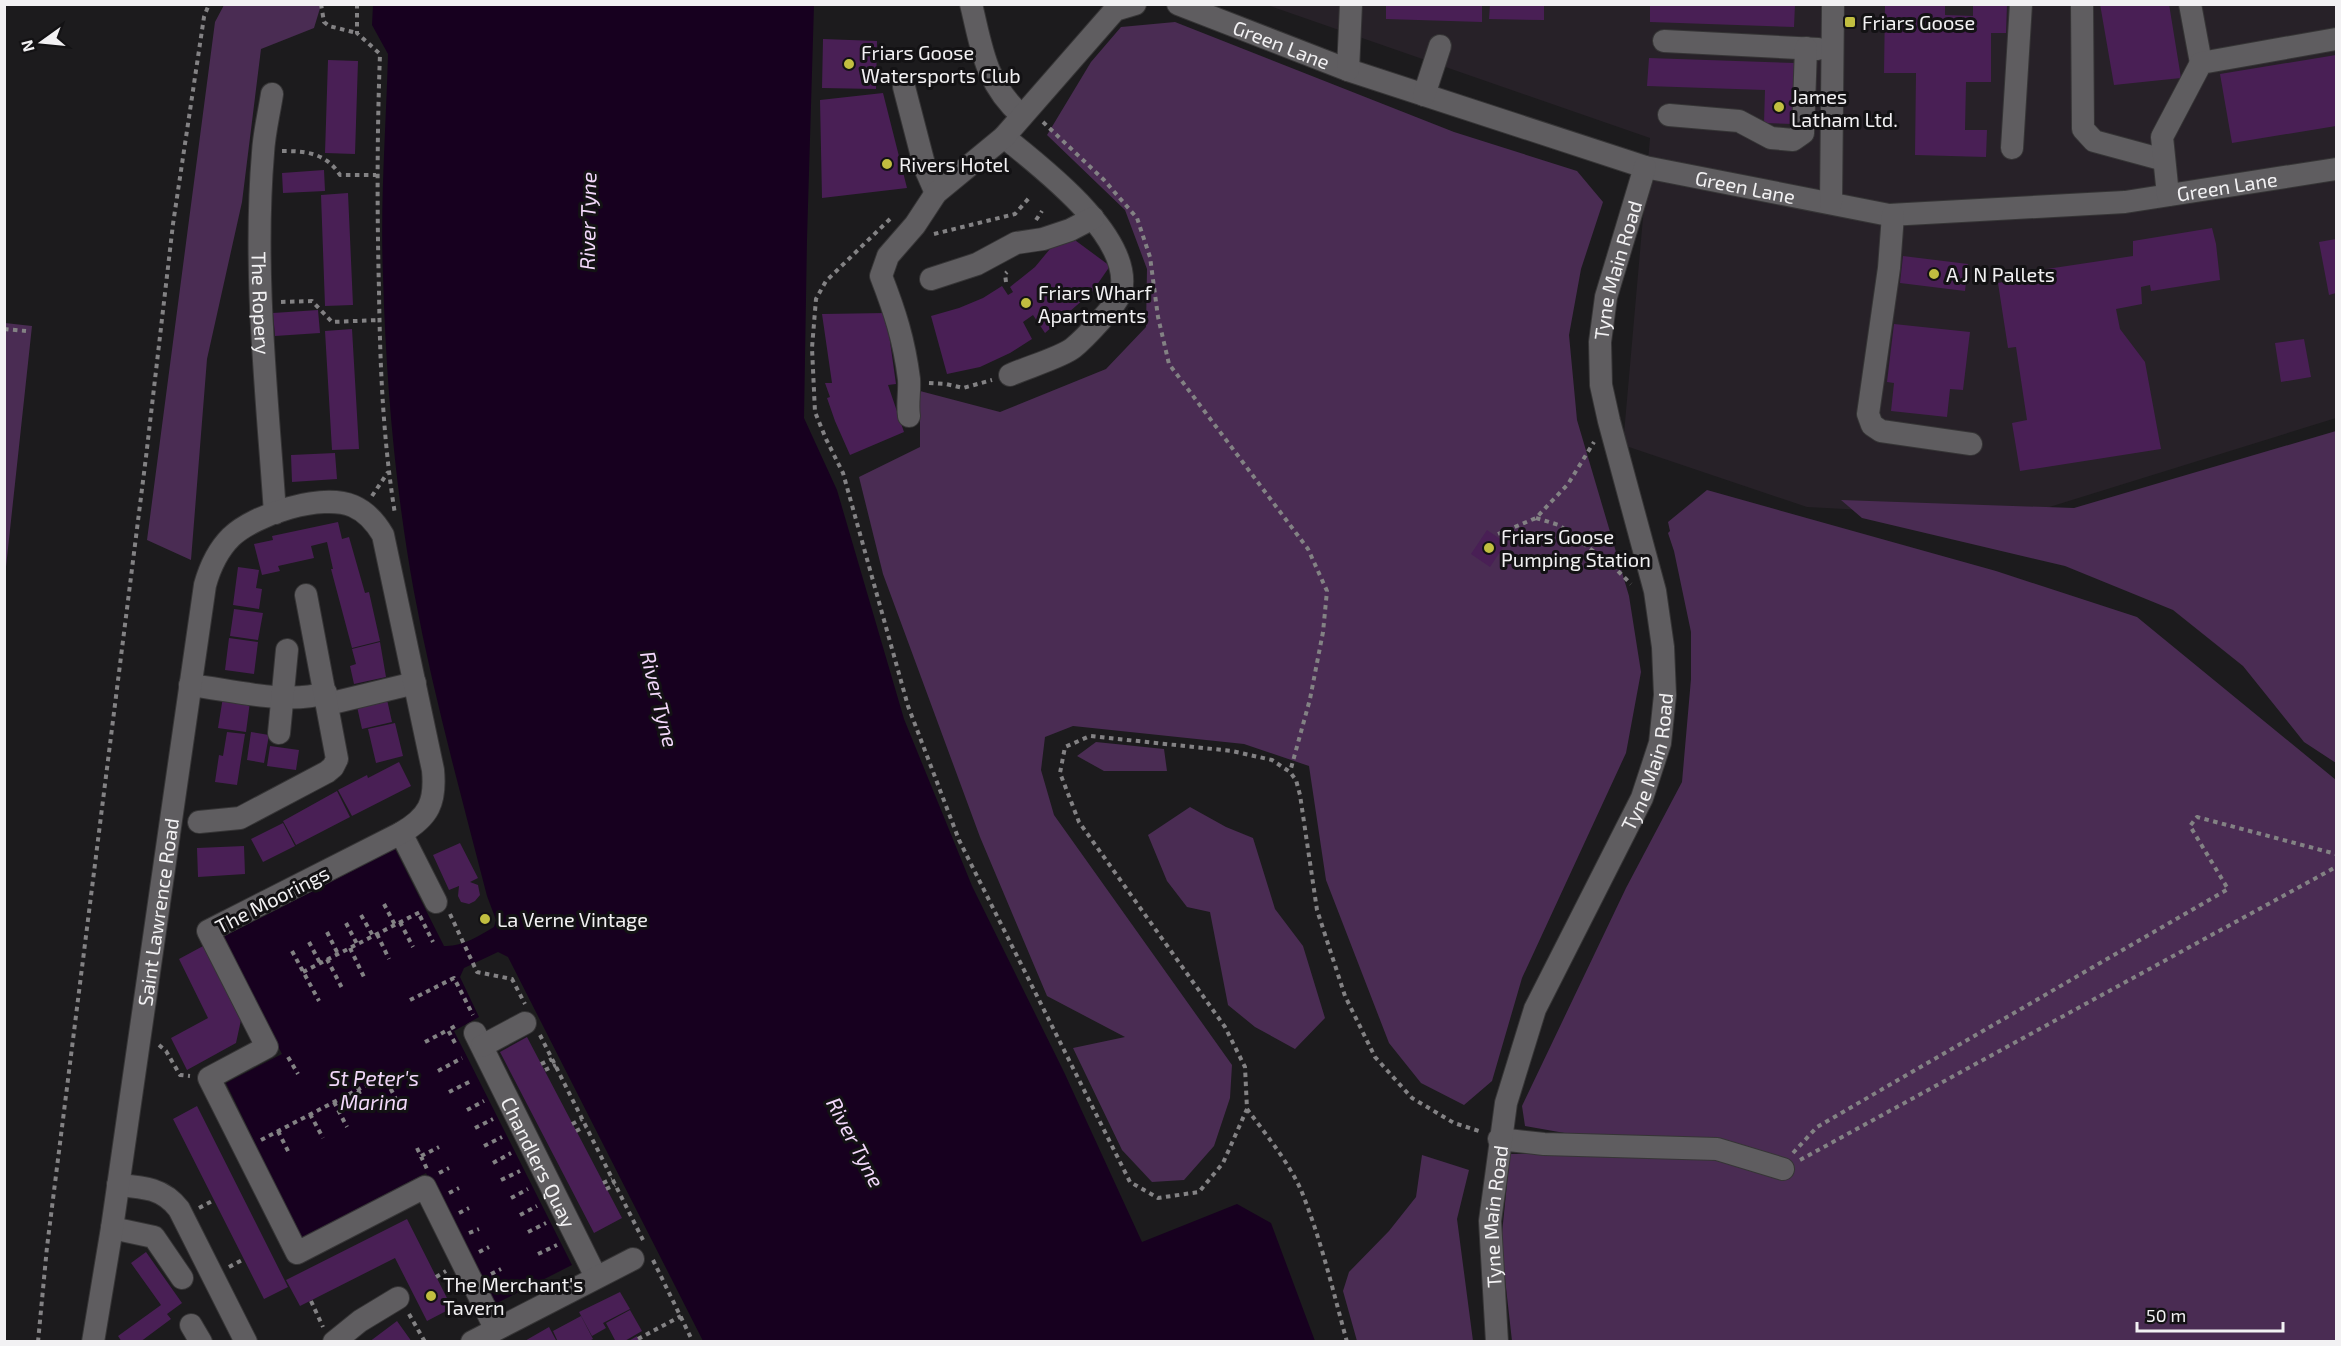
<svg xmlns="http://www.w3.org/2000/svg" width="2341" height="1346" font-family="'Exo 2',sans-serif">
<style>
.built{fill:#272128}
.green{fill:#4a2c53}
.water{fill:#17001f}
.building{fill:#491f55}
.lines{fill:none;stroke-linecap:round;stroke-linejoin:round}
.minor-casing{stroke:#363536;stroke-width:24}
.path{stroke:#838284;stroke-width:4;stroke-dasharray:4.5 4.5;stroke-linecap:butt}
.minor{stroke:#5f5d60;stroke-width:22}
.poi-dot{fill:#c1be40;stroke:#131214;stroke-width:2}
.labels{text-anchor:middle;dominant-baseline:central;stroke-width:6;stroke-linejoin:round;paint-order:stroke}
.poi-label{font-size:20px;fill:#f2f1f3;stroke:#131214;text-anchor:start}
.street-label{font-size:20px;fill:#f2f1f3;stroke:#131214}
.water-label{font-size:21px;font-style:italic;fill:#f2d8fa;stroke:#131214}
</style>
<rect width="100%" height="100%" fill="#1c1b1d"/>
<path class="built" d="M1267,5H2336V418L2014,518L1807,507L1623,445L1650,138Z"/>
<path class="green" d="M224,5H321L314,28L261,49L242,202L207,359L191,560L147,540L215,22Z
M1175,22L1454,132L1577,171L1603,202L1581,269L1569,335L1577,420L1629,596L1641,672L1626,753L1522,978L1492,1081L1464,1105L1421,1083L1389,1043L1326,880L1309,766L1244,744L1073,726L1045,737L1041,770L1054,815L1232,1065L1230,1098L1214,1146L1184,1180L1152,1182L1122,1150L1073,1048L1125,1037L1047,996L980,837L883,574L859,477L920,447V391L1000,412L1106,369L1146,327L1147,269L1125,210L1047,135L1091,62L1121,27Z
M5,323L32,326L5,576L4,323Z
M2336,431V763L2304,742L2243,666L2173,610L2065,566L1862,518L1841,500L2074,508Z
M1707,490L1996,571L2137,617L2336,780V1341H1512L1501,1243L1510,1154L1577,1153L1576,1135L1525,1126L1522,1106L1626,888L1682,782L1691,679V632L1674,551L1668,533L1670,531L1668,522Z
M1096,742L1164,749L1167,771H1104L1077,756Z
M1190,807L1226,827L1253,838L1275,909L1303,946L1325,1018L1295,1049L1255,1027L1228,1005L1210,912L1187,907L1167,881L1148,835Z
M1422,1155L1469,1170L1457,1219L1473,1341H1357L1343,1291L1349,1272L1389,1231L1416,1197Z"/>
<path class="water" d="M373,5H814L807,239L804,418L837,490L904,719L972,886L1064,1072L1142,1242L1237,1204L1271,1223L1315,1341H703L508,957L498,952L464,968L460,977L479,1017L454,1031L572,1265L493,1305L426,1173L301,1238L226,1083L282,1054L223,937L395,849L444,946C462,947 479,936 494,927L496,920L487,896C461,795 433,694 414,592C395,488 386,381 383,276C380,202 386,128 388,54L372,25Z"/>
<path class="building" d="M1386,4H1482V22L1386,19Z
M1490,4H1544V20L1489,19Z
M1650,4H1795L1794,27L1650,22Z
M1885,4H1945V15L1973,16V4H2007L2006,33H1991V82H1966L1965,130H1987L1986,157L1915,155L1916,73H1884Z
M2100,4H2169L2181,78L2114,85Z
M823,39L877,41L876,89L822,88Z
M2336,55V126L2232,143L2220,74Z
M1649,58L1795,63L1793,124L1764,123L1765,90L1647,86Z
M328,60L358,61L355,154L325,153Z
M883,93L907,188L822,198L820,100Z
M324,170L325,191L283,193L282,173Z
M348,193L353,305L325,306L321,195Z
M2212,228L2216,244L2220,280L2151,291L2150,285L2141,287L2142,304L2116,309L2120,329L2145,362L2161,449L2020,471L2012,423L2027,420L2016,347L2008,348L1998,283L2027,277V272L2133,256V241Z
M1064,232L1110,266L1092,292L1045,333L1033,315L1023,322L1032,339L1010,353L980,367L947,374L931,316L959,308L983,298L1002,286L1008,295L1013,292L1010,287L1035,267Z
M2336,239V293L2329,295L2319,242Z
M1903,256L1968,264L1965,291L1900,283Z
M318,310L320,333L275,336L273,313Z
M886,313L896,384L888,385L904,432L850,455L835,421L827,398L830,397L825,383H832L822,314Z
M1894,324L1970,332L1963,390L1950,389L1947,417L1891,411L1894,383L1887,382Z
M352,329L359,449L332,450L325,331Z
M2304,339L2311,377L2281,382L2275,343Z
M335,453L337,479L292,482L291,455Z
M338,522L342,539L349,537L365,593L369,592L380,641L352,648L331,569H333L327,542L311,546L314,558L278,566L280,571L262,575L254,544L273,540L272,536Z
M1487,530L1506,543L1490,567L1471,554Z
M238,567L259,570L256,588L262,589L259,609L233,605Z
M234,609L263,613L258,640L230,636Z
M229,638L258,642L254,674L225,670Z
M380,642L386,677L354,684L350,666L356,664L352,649Z
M386,695L392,722L362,729L356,702Z
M223,697L250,702L246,732L218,728Z
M395,723L403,756L376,763L368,729Z
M227,732L245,734L237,785L215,782L219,755L223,756Z
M251,732L269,735L264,763L247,760Z
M270,746L299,750L296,770L267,766Z
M399,762L411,786L352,816L338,790L367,775L368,778Z
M337,791L350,817L296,845L283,821Z
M283,823L295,846L263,862L251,839Z
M460,843L478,878L470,882L478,885L480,895L475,901L469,904L461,902L458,896L459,886L449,890L433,855Z
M244,846L245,874L198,877L197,848Z
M485,912L491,917L485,926L479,921Z
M205,945L241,1020L236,1043L187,1070L171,1038L208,1018L179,959Z
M527,1037L622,1218L594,1233L500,1052Z
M197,1106L288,1287L264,1299L173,1119Z
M407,1219L452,1308L427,1321L395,1258L300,1306L286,1280Z
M146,1252L182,1303L167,1314L171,1319L140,1342H122L118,1336L161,1305L131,1263Z
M620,1292L630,1309L603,1323L606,1328L592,1336L579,1312Z
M630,1310L642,1331L623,1342H616L606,1323Z
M581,1316L593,1339L587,1342H558L553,1331Z
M397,1321L412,1342H369Z
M549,1327L557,1342H523Z
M637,1336L639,1342H627Z"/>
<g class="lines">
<defs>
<g id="minor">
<path d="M971,4C982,49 985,83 1022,116"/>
<path id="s1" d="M1178,4L1348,70L1645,167L1889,215L2125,202L2336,169"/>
<path d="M2082,4L2083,129L2094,141L2164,160"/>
<path d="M2190,4L2201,63"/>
<path d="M1664,41L1818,49"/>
<path d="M1348,70L1351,4"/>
<path d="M904,87L925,168L936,193"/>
<path id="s2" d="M272,94C269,114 264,133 263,153C253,272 267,394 275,513"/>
<path d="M1424,95L1440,46"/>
<path d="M1669,115L1739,121L1771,138L1793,140L1803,133L1806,48"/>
<path d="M1004,137C1041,167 1134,237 1121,292C1118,304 1083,340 1073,348C1062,357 1025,368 1010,375"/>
<path d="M2012,148L2021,4"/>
<path d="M2168,195L2162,137L2201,63L2336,39"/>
<path d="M1831,203L1833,4"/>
<path d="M1893,215L1889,268L1868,414L1872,425L1881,431L1971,444"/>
<path d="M931,279L977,264L1016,243L1043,239L1070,230L1093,218"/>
<path d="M909,416C907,404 910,391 909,379C904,340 895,312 881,276L888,256L915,225L936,193L1004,137L1115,10L1135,4"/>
<path d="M190,685C232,690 285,705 326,693"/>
<path d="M328,704L415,683"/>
<path d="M279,733L287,650"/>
<path d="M199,822L240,818L327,772L333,767L337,759L306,595"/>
<path d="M401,833L436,902"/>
<path id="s3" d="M475,1033L596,1277"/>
<path d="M482,1046L525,1023"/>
<path d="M1499,1139L1544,1144L1717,1149L1783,1169"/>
<path d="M118,1185C143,1187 163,1188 179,1209L246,1342"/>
<path d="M112,1228L154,1237L182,1278"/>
<path d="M191,1325L201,1342"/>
<path id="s4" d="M93,1342L112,1228L205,585C210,567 218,550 231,537C255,514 322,493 353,506C367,512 376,523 383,535L433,770C436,802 429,817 401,833L208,931L267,1047L209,1078L297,1253L425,1187L495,1328"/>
<path d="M334,1342L360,1321L398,1298"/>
<path d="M472,1342L633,1259"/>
<path id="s5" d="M1497,1342L1490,1221L1506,1103L1535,1009L1642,798L1660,743L1665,695L1663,647L1655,591L1609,421L1601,385L1600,342L1606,297L1645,167"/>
</g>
</defs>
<use href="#minor" class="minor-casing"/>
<path class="path" d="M321,4L324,22L329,26L357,33
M357,4V33L380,54C377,133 377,212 379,291C380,366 383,440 395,514
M1043,122L1104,180L1137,218L1150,257L1158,317L1169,364L1308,549L1327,591L1323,632L1310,699L1290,772
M282,151C306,151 326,153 340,175H376
M890,219L826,281L816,299L812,348L815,412L826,439L843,473L908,706L959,840L1130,1182L1158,1198L1199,1192L1223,1163L1247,1109L1245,1067L1225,1027L1079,822L1060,773L1065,747L1090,736L1232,751L1272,760L1290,772L1296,780L1300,795L1317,910L1345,996L1375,1057L1412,1098L1454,1123L1482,1132
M1036,220L1042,211
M934,234L1015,214L1029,198
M1006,282L1005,274L1007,272
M281,302L312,301L332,322L379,320
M4,329L26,331
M929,383L946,384L963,388L992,380
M372,496L388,472
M1536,518L1559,525L1614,567L1631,584
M1498,534L1536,518L1568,484L1594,442
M384,904L395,925
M450,914L477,972L512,979L525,1004
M361,915L373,936
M420,916L433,942
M400,922L413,947
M346,923L357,944
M327,932L338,954
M377,934L389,959
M309,942L320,963
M350,948L364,977
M292,951L319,1001
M327,959L342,988
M303,972L420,912
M410,1000L454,978L473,1015
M540,1035L643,1240
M425,1042L448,1030
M455,1043L448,1030L457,1025
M159,1045L166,1051L180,1075L190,1076
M288,1057L298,1074
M541,1064L552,1059
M545,1070L556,1065
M438,1071L462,1058
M358,1090L370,1114
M449,1092L473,1080
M334,1102L347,1127
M1247,1109C1265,1133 1289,1163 1301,1190C1321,1239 1333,1291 1347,1342
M467,1110L484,1101
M310,1114L323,1138
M572,1124L582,1119
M475,1128L493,1119
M278,1131L290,1155
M576,1131L586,1126
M261,1140L384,1076L397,1101
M484,1146L502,1137
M417,1148L427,1169
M1793,1153L1817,1127L2228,889L2190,826L2197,817L2336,854
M421,1156L439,1147
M1800,1160L2336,867
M493,1163L511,1153
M439,1173L449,1168
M501,1180L520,1171
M603,1183L612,1179
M606,1189L615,1185
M449,1193L459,1188
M511,1198L528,1189
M199,1208L214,1200
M459,1213L469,1208
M520,1215L537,1206
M528,1232L546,1223
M469,1233L479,1229
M479,1252L489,1247
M538,1254L557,1245
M653,1260L693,1342
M229,1267L244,1259
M491,1274L501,1269
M436,1277L446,1271
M311,1301L323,1327
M409,1314L425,1342
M638,1339L681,1316
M38,1342L47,1247L146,457L173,224L204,17L209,4"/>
<use href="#minor" class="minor"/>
</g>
<g class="poi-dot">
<rect x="1844" y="16" width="12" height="12" rx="3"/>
<circle cx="849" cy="64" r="6"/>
<circle cx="1779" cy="107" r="6"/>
<circle cx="887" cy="164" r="6"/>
<circle cx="1934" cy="274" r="6"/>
<circle cx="1026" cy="303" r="6"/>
<circle cx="1489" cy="548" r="6"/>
<circle cx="485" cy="919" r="6"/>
<circle cx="431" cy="1296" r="6"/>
</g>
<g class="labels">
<g class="poi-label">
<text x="1862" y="22">Friars Goose</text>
<text x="861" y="52">Friars Goose<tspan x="861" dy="23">Watersports Club</tspan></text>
<text x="1791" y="96">James<tspan x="1791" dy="23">Latham Ltd.</tspan></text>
<text x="899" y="164">Rivers Hotel</text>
<text x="1946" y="274">A J N Pallets</text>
<text x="1038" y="292">Friars Wharf<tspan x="1038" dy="23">Apartments</tspan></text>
<text x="1501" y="536">Friars Goose<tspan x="1501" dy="23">Pumping Station</tspan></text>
<text x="497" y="919">La Verne Vintage</text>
<text x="443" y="1284">The Merchant's<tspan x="443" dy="23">Tavern</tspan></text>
</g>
<g class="street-label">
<text stroke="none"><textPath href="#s1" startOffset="111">Green Lane</textPath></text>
<text stroke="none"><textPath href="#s1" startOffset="597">Green Lane</textPath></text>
<text stroke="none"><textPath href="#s1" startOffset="1083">Green Lane</textPath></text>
<text stroke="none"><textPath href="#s5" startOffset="1116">Tyne Main Road</textPath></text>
<text stroke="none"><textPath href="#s2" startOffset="210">The Ropery</textPath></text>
<text stroke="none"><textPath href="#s5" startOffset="612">Tyne Main Road</textPath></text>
<text transform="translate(272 899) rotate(-27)">The Moorings</text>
<text stroke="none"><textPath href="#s4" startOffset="435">Saint Lawrence Road</textPath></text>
<text stroke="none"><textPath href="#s3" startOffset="144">Chandlers Quay</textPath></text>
<text stroke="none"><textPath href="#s5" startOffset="126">Tyne Main Road</textPath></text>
</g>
<g class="water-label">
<text transform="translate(587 221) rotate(-89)">River Tyne</text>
<text transform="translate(660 699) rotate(76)">River Tyne</text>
<text x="374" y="1077">St Peter's<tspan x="374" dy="24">Marina</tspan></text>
<text transform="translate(856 1142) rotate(62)">River Tyne</text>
</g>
</g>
<rect width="2341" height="1346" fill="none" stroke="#f2f1f3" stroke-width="12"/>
<g transform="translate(42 42) rotate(255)" stroke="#131214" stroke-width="4.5" paint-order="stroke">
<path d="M0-4.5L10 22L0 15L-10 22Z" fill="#f2f1f3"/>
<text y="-9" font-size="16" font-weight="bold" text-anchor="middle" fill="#f2f1f3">N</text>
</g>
<path d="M2137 1322v9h146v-9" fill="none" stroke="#f2f1f3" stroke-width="3"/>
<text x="2146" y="1322" font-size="18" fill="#f2f1f3" stroke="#131214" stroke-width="4.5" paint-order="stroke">50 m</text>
</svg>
